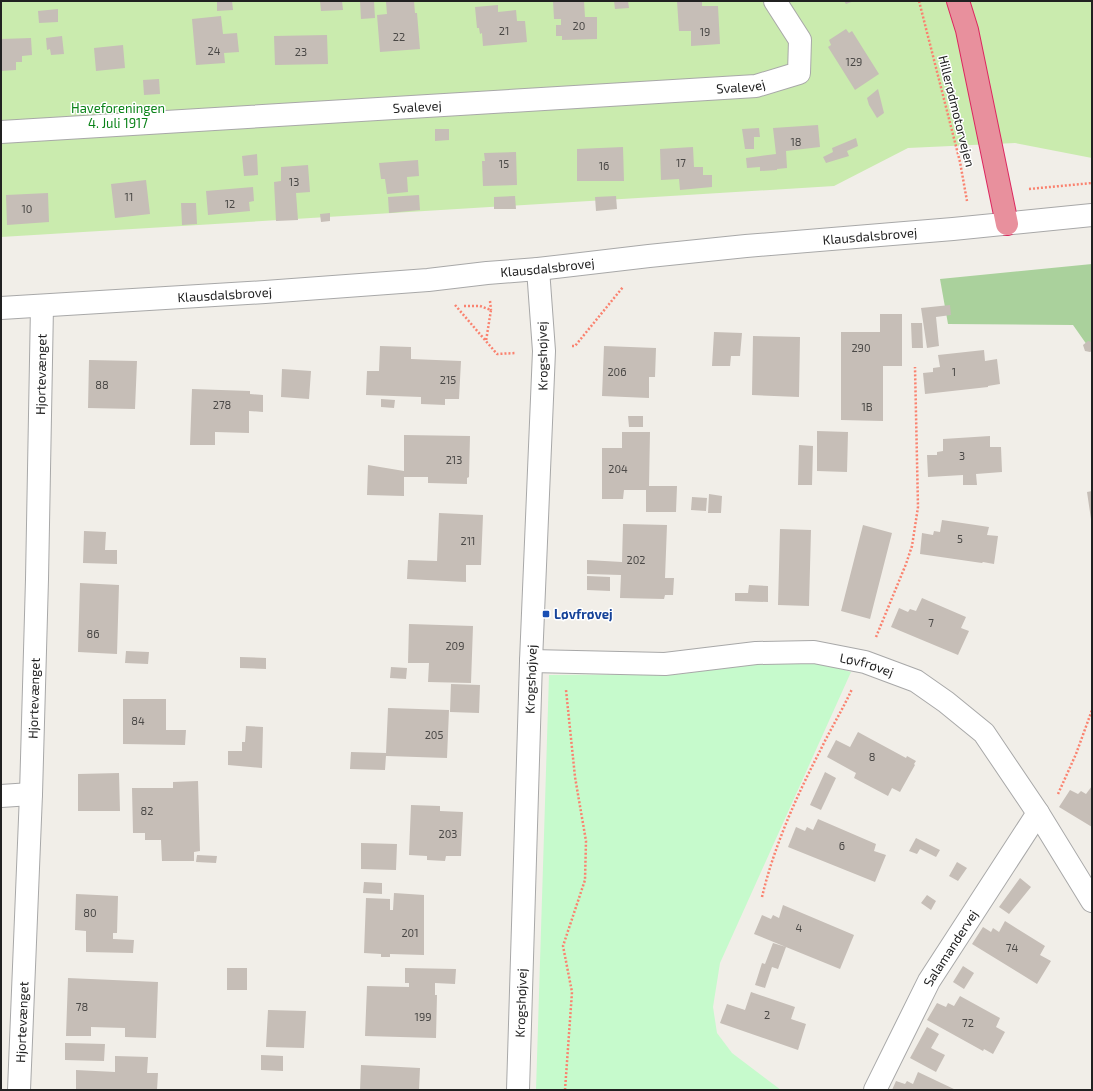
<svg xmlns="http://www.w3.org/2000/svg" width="1093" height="1091" font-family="'Exo 2',sans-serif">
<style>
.grass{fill:#caebae}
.forest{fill:#aad19c}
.park{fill:#c6facc}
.building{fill:#c6beb7}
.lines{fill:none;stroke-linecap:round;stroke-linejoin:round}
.minor-casing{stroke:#a8a8a8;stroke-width:24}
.highway-casing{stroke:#dc275f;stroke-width:24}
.path{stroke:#fa826f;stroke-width:2.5;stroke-dasharray:2 2;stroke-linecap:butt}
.minor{stroke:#fff;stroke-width:22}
.highway{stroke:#e8909d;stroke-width:22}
.transit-dot{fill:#1a4fb4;stroke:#fff;stroke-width:1.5}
.labels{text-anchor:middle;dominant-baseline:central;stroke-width:3;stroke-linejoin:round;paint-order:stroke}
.number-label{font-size:11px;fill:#4a4846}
.street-label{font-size:13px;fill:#212121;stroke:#fff}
.park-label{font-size:13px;fill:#0b8319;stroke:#fff}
.transit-label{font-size:13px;font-weight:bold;fill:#164399;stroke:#fff;text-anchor:start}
</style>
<rect width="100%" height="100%" fill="#f1eee8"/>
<path class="grass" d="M1,1H1092V158L1015,143L908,148L834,186L1,237Z"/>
<path class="forest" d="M1092,264V352L1073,325L948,324L940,279Z"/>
<path class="park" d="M763,662H816L851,672L720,963L713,1007L717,1033L732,1053L781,1090H536L549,675L681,674Z"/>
<path class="building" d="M217,1H232L233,10L217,11Z
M320,1H342L343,10L321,11Z
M360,1H374L375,18L361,19Z
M402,1H414L415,13H417L420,49L380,52L377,15L387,14L386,2Z
M553,1H584L585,17H597V39L562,40V36H556V25H561V19H554Z
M614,1H628L629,8L615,9Z
M677,1H702V6H718L720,44L691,46V31H679Z
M844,1H854L846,4Z
M498,5V12L516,10L517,21H525L527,42L483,46L482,33L480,34L479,28H477L475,7Z
M58,9V22L39,23L38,11Z
M221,16L223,34L237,33L239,52L224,53L225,63L196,65L192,19Z
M846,29L849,33L852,31L879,74L855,90L828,47L831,45L829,40Z
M327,35L328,64L275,65L274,36Z
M62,36L64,54L51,55L50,49L47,50L46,38Z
M31,38L32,55L22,56V62H16V70L1,71V39Z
M123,45L125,68L96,71L94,48Z
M159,79L160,94L144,95L143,80Z
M878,89L884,113L877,118L869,105L867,98Z
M818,125L820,147L786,151L787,168L777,169V170L760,171V167L747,168L746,158L776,154L773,128Z
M759,128L760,137H754V149H745L742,129Z
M435,129H449V140L435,141Z
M856,138L858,146L847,151L849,156L826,163L823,157L833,152L832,148Z
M623,147L624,181H577V149Z
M693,147L694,167H703V175H712V187L680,190L679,179L661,180L660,149Z
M516,152L517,185L483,186L482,161H485L484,153Z
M257,154L258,175L244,176L242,156Z
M418,160L419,176L407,177L408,192L387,194L385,179H381L379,163Z
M308,165L310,192L296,193L298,220L276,221L274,182L281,181V167Z
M146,180L150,214L115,218L111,184Z
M253,187L254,201L249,202L250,211L208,215L206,191Z
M48,193L49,222L7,225L6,195Z
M419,195L420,210L389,213L388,197Z
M515,196L516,209H494V197Z
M616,196L617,209L596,211L595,197Z
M181,203H196L197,224L182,225Z
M330,213V221L321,222L320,214Z
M950,305L951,315L936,317L939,346L927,348L921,308Z
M880,314H902V366H883V421L841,420V332H880Z
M911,323H922L923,348H912Z
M714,332L742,333L740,356H731L730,366H712Z
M753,336L800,337L799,397L752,395Z
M1088,341L1092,342V351L1090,352L1085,351L1083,345Z
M380,346L411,347V359L461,361L459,399H445V405L421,404V397L366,395L367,371H379Z
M604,346L656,348L655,377H649V398L602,396Z
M984,350L985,361L997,359L1000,384L988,386V387L925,394L923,373L933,372V368L940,367L938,355Z
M89,360L137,361L135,409L88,408Z
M282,369L311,371L309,399L281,397Z
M192,389L250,391V394L263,395V412L249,411V433L215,432V445H190Z
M381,399L395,400L394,408L381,407Z
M628,416H643V427H629Z
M817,431L848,432L847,472L817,471Z
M622,432H650L649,486H677L676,512H646V490H624L623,499H602V448H622Z
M404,435L470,436L469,477L467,478V484L428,483V477H404V496L367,495L368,465L404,471Z
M990,436V447H1001L1002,472L976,474L977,485H963V475L928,477L927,455H937V452L943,451V439Z
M799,445L813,446L812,485H798Z
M1092,491V519H1091L1087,492Z
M709,494L722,496L721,513H708Z
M692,497L707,498L706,511L691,510Z
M439,513L483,515L481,565H466V582L407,579L408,560L437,561Z
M942,520L989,527L987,535L998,536L994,564L983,562L982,563L920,554L922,533L933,535L934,531L940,532Z
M623,524L667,525L665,578H674L673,595H665L664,599L620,598L621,575L587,574V560L622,562Z
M863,525L892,533L870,619L841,611Z
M780,529L811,530L809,606L778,605Z
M84,531L106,532L105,550H117V564L83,563Z
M587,576L610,577V591L587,590Z
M80,583L119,585L117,654L78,652Z
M749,585L768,586V602L735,601V593H748Z
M922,598L966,617L961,628L969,631L958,655L891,627L899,608L908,612L910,609L916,611Z
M409,624L473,626L471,683L428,682L429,663H408Z
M126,651L149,652L148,664L125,663Z
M240,657L266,658V669L240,668Z
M391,667L407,668L406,679L390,678Z
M451,684L480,685L479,713L450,712Z
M123,699H166V730H186L185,745L123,744Z
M388,708L449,710L447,758L386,756L385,770L350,769L351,752L386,753Z
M246,726L263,727L262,768L228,765V751H242V742H245Z
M858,732L906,758L907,756L916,761L914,764L915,765L900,792L892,788L888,796L854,778L856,773L827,757L836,740L850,747Z
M825,772L836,778L821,810L810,805Z
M119,773L120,811H78V774Z
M198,781L200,851L194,852V861H162L161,840H145V833H133L132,788H173V782Z
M1092,786V827L1059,807L1070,790L1078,794L1081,791L1086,794Z
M411,805L440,806V811L463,812L461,856H446L445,861L427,860V856L409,855Z
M818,819L876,844L874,851L886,855L875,882L788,847L796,827L805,831L807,827L813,830Z
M916,838L940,850L936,857L920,849L917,854L909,851Z
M361,843L397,844L396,870L361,869Z
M197,855L217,856L216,863L196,862Z
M957,862L967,868L958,881L949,876Z
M1020,878L1031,887L1009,914L999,907Z
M364,882L382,883V894L363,893Z
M394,893L424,895V955L390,954V957H381V954L364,953L366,898L390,899V910H393Z
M76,894L118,896L117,933H113V939L134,940L133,953L86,952V931L75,930Z
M927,895L936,901L931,910L921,903Z
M783,905L854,935L840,969L754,934L762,915L771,919L773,915L779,918Z
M1005,921L1045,946L1040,955L1051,961L1037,984L972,944L983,927L991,932L993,928L999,932Z
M773,943L786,947L778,969L772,967L765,988L755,985L762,963L765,964Z
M963,966L974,973L964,989L953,982Z
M227,968H247V990H227Z
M405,968L456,969L455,984L435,983V995H437L436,1038L365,1036L367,986L409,987V983H405Z
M68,978L158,982L156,1038L125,1037V1028L91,1027V1036H66Z
M751,992L795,1007L791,1019L806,1024L798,1050L720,1023L727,1004L745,1010Z
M960,996L1000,1018L996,1027L1005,1032L993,1054L984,1049L983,1051L927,1020L937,1003L946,1007L948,1003L954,1006Z
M268,1010L306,1011L304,1048L266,1047Z
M927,1027L939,1034L931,1048L945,1055L936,1072L910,1058Z
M65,1043L105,1044L104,1061L65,1060Z
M261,1055L283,1056V1071L261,1070Z
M115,1056L148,1057L147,1073H158L157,1090H76V1070L115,1072Z
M361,1065L420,1068L419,1090H360Z
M918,1072L956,1090H892L896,1081L905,1084L907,1081L913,1084Z"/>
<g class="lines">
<defs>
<g id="minor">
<path id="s1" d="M1,132L756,86L799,73L800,40L775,1"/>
<path id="s2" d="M1,308L265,292L428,280L487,273L538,269L649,256L746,246L953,229L1092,215"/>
<path id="s3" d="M531,661L665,664L756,653L814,652L865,662L916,681L946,702L984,733L1038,813L1092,901"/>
<path d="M1,796L31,794"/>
<path id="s4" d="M19,1090L31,794L37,579L42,306"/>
<path id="s5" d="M518,1090L531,661L544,351L538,269"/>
<path id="s6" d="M875,1090L929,981L1038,813"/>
</g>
<path id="highway" d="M958,1L967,30L1007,224"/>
</defs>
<use href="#minor" class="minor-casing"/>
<use href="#highway" class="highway-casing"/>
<path class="path" d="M919,1L960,162L967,201
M1029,189L1092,183
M490,301L491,310
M455,305L497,354L516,353
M464,306H480L491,310L486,341
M572,346H575L623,287
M876,637L906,564L912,546L918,507L915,367
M1058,794L1076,754L1092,710
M762,897C774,846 797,795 821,749C831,728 843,709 852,689
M565,1090L572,992L563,946L585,880L586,841L575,777L566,690"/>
<use href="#minor" class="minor"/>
<use href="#highway" class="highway"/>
</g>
<rect class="transit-dot" x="542" y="610" width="8" height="8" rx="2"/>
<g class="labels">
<g class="number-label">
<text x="579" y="25">20</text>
<text x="504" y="30">21</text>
<text x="705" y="31">19</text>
<text x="399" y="36">22</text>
<text x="214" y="50">24</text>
<text x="301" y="51">23</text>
<text x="854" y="61">129</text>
<text x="796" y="141">18</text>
<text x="681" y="162">17</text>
<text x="504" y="163">15</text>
<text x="604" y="165">16</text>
<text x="294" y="181">13</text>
<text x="129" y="196">11</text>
<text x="230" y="203">12</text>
<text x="27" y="208">10</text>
<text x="861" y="347">290</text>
<text x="617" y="371">206</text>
<text x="954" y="371">1</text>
<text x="448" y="379">215</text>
<text x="102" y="384">88</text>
<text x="222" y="404">278</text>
<text x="867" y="406">1B</text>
<text x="962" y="455">3</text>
<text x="454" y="459">213</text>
<text x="618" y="468">204</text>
<text x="960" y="538">5</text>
<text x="468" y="540">211</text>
<text x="636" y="559">202</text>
<text x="931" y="622">7</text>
<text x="93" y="633">86</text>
<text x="455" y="645">209</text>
<text x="138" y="720">84</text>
<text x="434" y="734">205</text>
<text x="872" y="756">8</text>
<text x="147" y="810">82</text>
<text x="448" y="833">203</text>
<text x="842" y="845">6</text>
<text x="90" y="912">80</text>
<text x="799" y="927">4</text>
<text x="410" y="932">201</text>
<text x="1012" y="947">74</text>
<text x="82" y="1006">78</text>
<text x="767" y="1014">2</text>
<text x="423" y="1016">199</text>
<text x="968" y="1022">72</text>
</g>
<g class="street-label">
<text stroke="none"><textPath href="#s1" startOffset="741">Svalevej</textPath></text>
<text stroke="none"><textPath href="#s1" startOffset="417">Svalevej</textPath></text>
<text transform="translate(957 111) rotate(76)">Hillerødmotorvejen</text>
<text stroke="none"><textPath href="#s2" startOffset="872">Klausdalsbrovej</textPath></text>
<text stroke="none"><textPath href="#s2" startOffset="548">Klausdalsbrovej</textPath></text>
<text stroke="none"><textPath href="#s2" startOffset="224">Klausdalsbrovej</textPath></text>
<text transform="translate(542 356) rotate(-91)">Krogshøjvej</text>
<text stroke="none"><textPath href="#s4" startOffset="716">Hjortevænget</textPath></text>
<text stroke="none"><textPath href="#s3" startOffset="338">Løvfrøvej</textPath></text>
<text stroke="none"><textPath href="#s5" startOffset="411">Krogshøjvej</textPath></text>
<text stroke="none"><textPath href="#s4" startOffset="392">Hjortevænget</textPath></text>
<text stroke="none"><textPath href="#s6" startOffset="161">Salamandervej</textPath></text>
<text stroke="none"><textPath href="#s5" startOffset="87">Krogshøjvej</textPath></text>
<text stroke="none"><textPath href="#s4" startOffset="68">Hjortevænget</textPath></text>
</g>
<g class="park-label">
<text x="118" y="108">Haveforeningen<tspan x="118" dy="15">4. Juli 1917</tspan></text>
</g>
<g class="transit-label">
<text x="554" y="614">Løvfrøvej</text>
</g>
</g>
<rect width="1093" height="1091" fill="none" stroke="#212121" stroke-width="4"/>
</svg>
